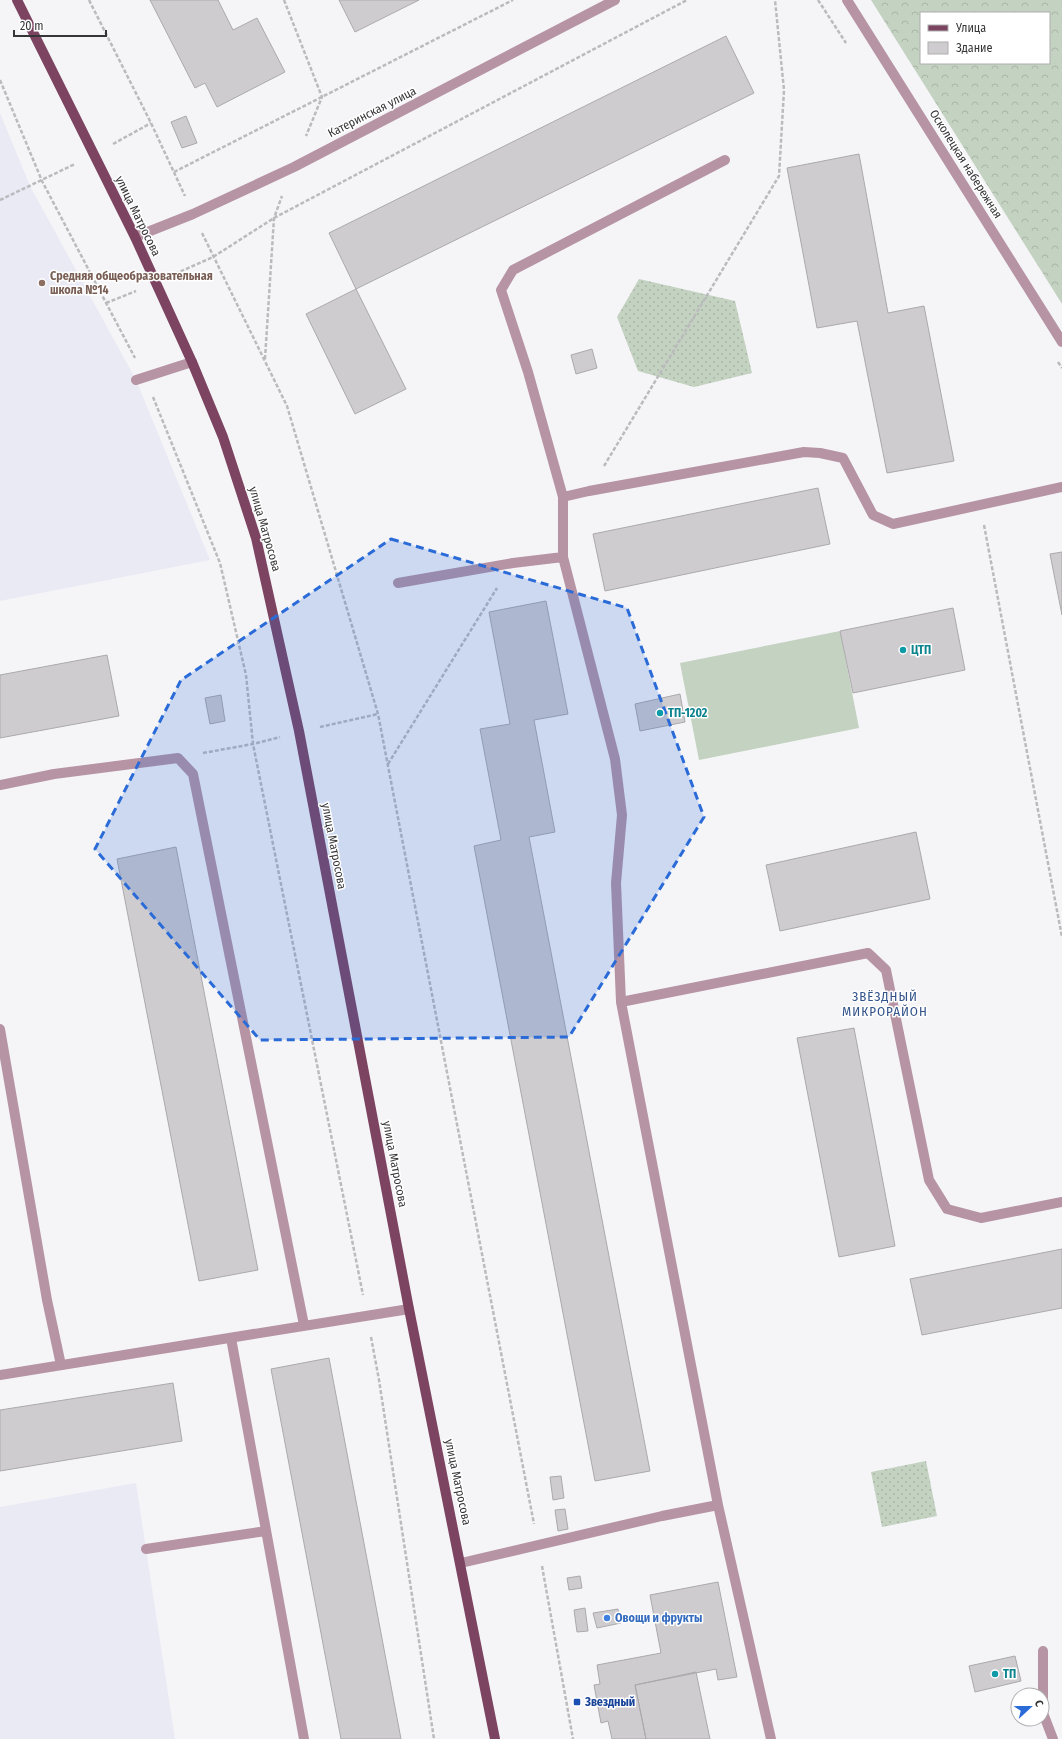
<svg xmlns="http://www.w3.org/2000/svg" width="1062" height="1739" font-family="'Fira Sans Condensed',sans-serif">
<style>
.built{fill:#eaeaf5}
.grass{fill:url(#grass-dots)}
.forest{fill:url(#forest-crowns);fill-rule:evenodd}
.garden{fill:#c4d2c1}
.building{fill:#cfcccf;stroke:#aba9ab}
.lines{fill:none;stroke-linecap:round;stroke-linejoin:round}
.path{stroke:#bbbbbe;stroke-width:2.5;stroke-dasharray:4 2;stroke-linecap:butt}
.minor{stroke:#b694a4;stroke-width:10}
.major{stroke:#7d4461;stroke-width:10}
.marked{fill:#2a6bd8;fill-opacity:0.2;stroke:#2a6bd8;stroke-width:3;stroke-dasharray:8 5;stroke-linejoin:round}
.education-dot{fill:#8d6e63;stroke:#fff;stroke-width:1.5}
.culture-dot{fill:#0f9aa8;stroke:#fff;stroke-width:1.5}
.shop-dot{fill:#3f7fe0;stroke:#fff;stroke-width:1.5}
.transit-dot{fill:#1a4fb4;stroke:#fff;stroke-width:1.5}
.labels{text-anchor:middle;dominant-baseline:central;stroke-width:3;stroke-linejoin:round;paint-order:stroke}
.street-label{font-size:12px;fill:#353436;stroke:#fff}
.education-label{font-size:12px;font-weight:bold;fill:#785e54;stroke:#fff;text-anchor:start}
.culture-label{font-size:12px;font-weight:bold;fill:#0d838f;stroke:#fff;text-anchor:start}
.shop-label{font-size:12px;font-weight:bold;fill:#366cbe;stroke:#fff;text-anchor:start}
.transit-label{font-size:12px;font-weight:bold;fill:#164399;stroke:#fff;text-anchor:start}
.neighbourhood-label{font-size:13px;letter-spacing:1px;fill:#32538a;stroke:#fff}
</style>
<defs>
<pattern id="grass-dots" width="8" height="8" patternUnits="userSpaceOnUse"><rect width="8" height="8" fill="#c4d2c1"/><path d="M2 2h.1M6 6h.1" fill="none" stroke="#a9b5a6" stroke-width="1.8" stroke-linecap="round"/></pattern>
<pattern id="forest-crowns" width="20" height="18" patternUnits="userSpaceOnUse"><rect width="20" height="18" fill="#c4d2c1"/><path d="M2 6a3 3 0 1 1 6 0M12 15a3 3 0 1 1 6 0" fill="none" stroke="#a9b5a6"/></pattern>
</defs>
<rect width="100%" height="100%" fill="#f5f5f8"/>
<path class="built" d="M0,113L30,186L136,380L210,560L0,601Z
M136,1483L175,1739H0V1507Z"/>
<path class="grass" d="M639,279L735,301L752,373L694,387L638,371L617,317Z
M926,1461L937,1516L882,1527L871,1472Z"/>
<path class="forest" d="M871,0H1062V304ZM921,13H1049V63H921Z"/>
<path class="garden" d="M840,631L859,728L699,760L680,663Z"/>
<path class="building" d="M150,0H218L233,30L257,18L285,72L217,107L205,83L195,88Z
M339,0H419L355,32Z
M726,36L754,93L356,289L329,233Z
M186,116L197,143L182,148L171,122Z
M859,154L888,313L924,306L954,461L887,473L857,321L817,328L787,168Z
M356,289L406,389L355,414L306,314Z
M592,349L597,368L576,374L571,355Z
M818,488L830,544L605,591L593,534Z
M1062,552V615L1050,554Z
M546,601L568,714L534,720L555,832L529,837L650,1471L595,1481L474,846L501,840L480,729L510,724L489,612Z
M953,608L965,670L853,693L840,631Z
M107,655L119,716L0,738V675Z
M680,694L685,722L640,731L635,704Z
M221,695L225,721L210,724L205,698Z
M916,832L930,899L780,931L766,865Z
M176,847L258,1270L199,1281L117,859Z
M854,1028L895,1246L839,1257L797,1038Z
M1062,1249V1308L922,1335L910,1279Z
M329,1358L401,1739H341L271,1369Z
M173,1383L182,1441L0,1471V1410Z
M561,1476L564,1498L553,1500L550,1477Z
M565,1509L568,1529L558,1531L555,1510Z
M580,1576L582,1588L569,1590L567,1578Z
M718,1582L737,1677L718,1680L716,1669L635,1685L646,1739H612L608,1721L601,1723L594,1685L600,1684L597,1665L661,1653L650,1595Z
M585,1608L588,1631L577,1632L574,1610Z
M618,1609L621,1623L597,1628L593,1613Z
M1015,1656L1021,1681L975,1692L969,1666Z
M696,1672L710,1739H646L635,1685Z"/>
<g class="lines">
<path class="path" d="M89,0L151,123L185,196
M284,0L322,97L306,136
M818,0L846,43
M0,80L42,181L135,358
M113,144L151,123
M174,172L513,0
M0,200L75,164
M202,233L287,406L378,714L534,1524
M175,274L213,257L274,218L687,0
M106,303L136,291
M265,359L274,218L282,196
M1058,362L1062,368
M153,397L220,563L246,675L253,744L363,1295
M604,466L779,176L784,90L775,0
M984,525L1062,937
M320,727L378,714
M203,753L253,744L280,737
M388,764L497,588
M371,1337L379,1380L434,1739
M542,1566L573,1739"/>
<path class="minor" d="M847,0L1062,342
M135,237L193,214L294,167L615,0
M136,380L192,362
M563,497L589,491L804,452L820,453L843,458L873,515L893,524L1062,487
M398,583L513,563L563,557
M0,785L54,774L178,758L193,774L304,1325
M621,1002L868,953L886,970L929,1180L947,1209L981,1218L1062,1202
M0,1029L47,1300L61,1365
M231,1338L304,1739
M0,1375L409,1309
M718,1505L621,1002L616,883L622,815L615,759L563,557V497L528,372L501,290L513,270L725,160
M146,1549L266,1531
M461,1563L662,1516L718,1505L771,1739
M1043,1651V1713L1053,1739"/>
<path class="major" d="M17,0L135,237L192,362L223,437L256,538L299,731L409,1309L495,1739"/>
</g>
<path class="marked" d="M391,539L627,608L704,817L569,1037L260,1040L95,849L181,680Z"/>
<circle class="education-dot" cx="42" cy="283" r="4"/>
<g class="culture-dot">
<circle cx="903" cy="650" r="4"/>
<circle cx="660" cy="713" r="4"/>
<circle cx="995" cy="1674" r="4"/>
</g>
<circle class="shop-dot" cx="607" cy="1618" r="4"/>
<rect class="transit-dot" x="573" y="1698" width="8" height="8" rx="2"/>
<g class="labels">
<g class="street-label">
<text transform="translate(372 112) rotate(-27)">Катеринская улица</text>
<text transform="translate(966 164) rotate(58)">Осколецкая набережная</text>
<text transform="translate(138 216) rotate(64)">улица Матросова</text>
<text transform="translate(265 529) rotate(74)">улица Матросова</text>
<text transform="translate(334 846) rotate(79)">улица Матросова</text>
<text transform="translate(395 1164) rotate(79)">улица Матросова</text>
<text transform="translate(458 1482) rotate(78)">улица Матросова</text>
</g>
<g class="education-label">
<text x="50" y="276">Средняя общеобразовательная<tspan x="50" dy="14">школа №14</tspan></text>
</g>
<g class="culture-label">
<text x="911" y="650">ЦТП</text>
<text x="668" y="713">ТП-1202</text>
<text x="1003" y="1674">ТП</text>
</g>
<g class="shop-label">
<text x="615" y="1618">Овощи и фрукты</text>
</g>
<g class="transit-label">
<text x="585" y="1702">Звездный</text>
</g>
<g class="neighbourhood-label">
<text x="885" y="996">ЗВЁЗДНЫЙ<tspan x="885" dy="15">МИКРОРАЙОН</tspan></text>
</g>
</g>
<rect x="920" y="12" width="130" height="52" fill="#ffffff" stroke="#aeaeaf"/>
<rect x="928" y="25" width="20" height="6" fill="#7d4461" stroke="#aeaeaf"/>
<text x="956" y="32" font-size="12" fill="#353436">Улица</text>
<rect x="928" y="42" width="20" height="12" fill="#cfcccf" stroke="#aeaeaf"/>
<text x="956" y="52" font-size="12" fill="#353436">Здание</text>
<g transform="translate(1030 1707) rotate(68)"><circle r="19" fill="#ffffff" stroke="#aeaeaf"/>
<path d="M0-3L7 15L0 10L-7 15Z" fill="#2a6bd8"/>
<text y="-6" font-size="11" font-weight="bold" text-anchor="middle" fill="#353436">С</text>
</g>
<path d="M14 30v6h92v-6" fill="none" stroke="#353436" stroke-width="2"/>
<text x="20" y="30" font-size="12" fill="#353436" stroke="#ffffff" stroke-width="3" paint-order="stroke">20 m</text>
</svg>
